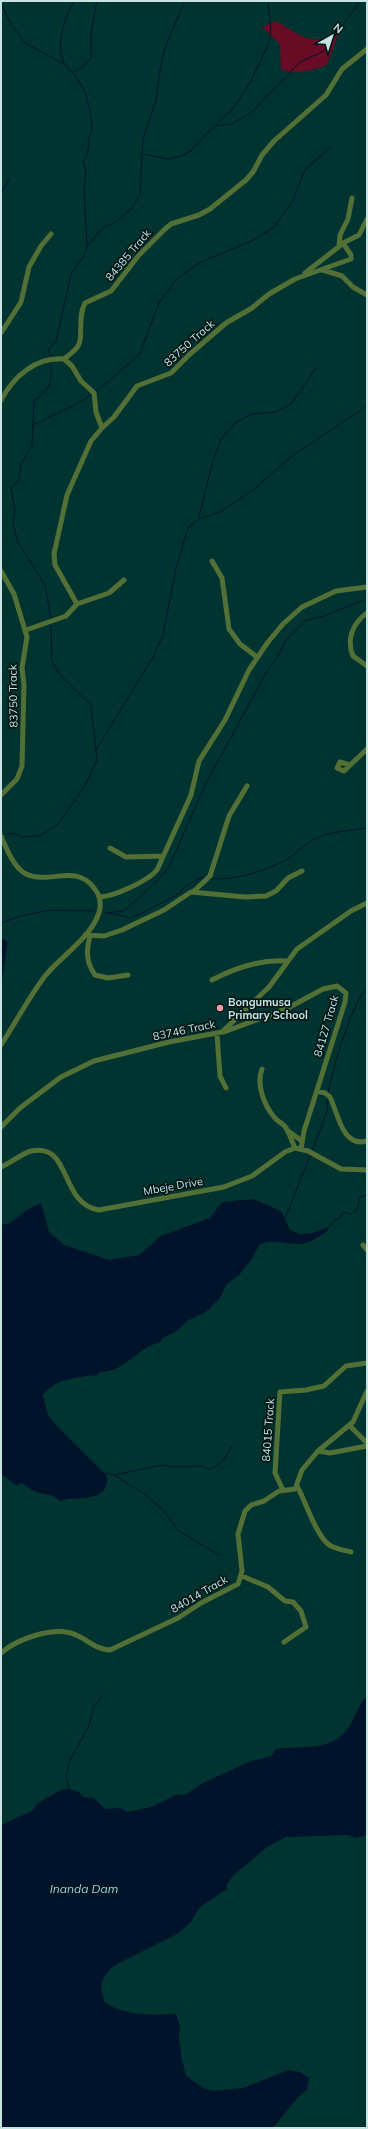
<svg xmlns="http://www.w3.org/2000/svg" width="368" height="2129" font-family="Mulish,sans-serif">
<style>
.green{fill:#680c26}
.water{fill:#00132b}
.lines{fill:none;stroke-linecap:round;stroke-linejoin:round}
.stream{stroke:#00132b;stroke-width:1}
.minor{stroke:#527036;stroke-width:5}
.poi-dot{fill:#f49aa5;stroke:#011817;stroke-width:1.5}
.labels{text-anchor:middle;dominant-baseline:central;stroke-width:3.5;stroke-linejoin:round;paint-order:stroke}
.street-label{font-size:11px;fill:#c6e4e2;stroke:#011817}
.poi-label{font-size:11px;font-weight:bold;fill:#c6e4e2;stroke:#011817;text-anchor:start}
.water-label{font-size:12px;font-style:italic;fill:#a6caf3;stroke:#011817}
</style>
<rect width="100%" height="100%" fill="#013331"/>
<path class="green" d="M276,21C302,36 308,45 338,35L327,65C315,70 293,76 281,69L280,44L262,27Z"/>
<path class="water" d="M1,938L7,941V946L1,987Z
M253,1199L281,1211L290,1230L300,1234L313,1233L329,1227L328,1230C325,1234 321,1235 318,1237C295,1253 276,1235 259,1245L252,1259L239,1275L227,1284L219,1299L206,1312L187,1321L177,1331L161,1339V1342C135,1348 126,1372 100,1372L97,1375C79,1377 53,1379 43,1395L47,1413L54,1423L106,1475C112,1499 85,1498 69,1499C65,1499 62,1501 58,1500C54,1493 43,1495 37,1492C30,1490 27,1484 19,1483L17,1486L1,1474V1225L10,1223L27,1210L41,1203L49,1232L64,1245L109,1260L139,1255L161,1236L210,1218L222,1202Z
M367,1695V1835L357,1838L347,1835L286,1837L267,1847L235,1874L227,1884V1889L200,1907L190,1923L177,1934L117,1964C109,1969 98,1981 102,1992C103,1995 103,2000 106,2003C123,2016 155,2015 176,2014L180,2026L179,2038L181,2055L186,2076L203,2088L214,2091L243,2088L289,2070L300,2072L309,2078L307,2090L299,2096L273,2128H1V1825L32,1811L38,1803L61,1790L69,1789L79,1792L83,1797L94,1798L105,1809L120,1808L128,1812L151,1807L176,1795L187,1794L201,1784L249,1762L271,1756L276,1749C301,1745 332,1753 349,1727C355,1716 359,1705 367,1695Z"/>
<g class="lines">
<path class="stream" d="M1,3L11,24L25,43L64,64
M73,72L83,67L91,58V32L97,1
M215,126L232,124L252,112L300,62L324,51L360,1
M143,154L168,159L182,156L191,151L207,133L232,110L250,83L269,43L271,28L268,1
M1,193L9,179
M86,247L102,229L117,221L131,209L140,195L143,138L156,101L160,70L166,45L185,1
M52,356L48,351L49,348L56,342L71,274L85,254L87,243L84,190L86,172L83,161C89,154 88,148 89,138C90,134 92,131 92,127C91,114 88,98 82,86C78,77 70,72 65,64C54,50 65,13 75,1
M50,361C53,382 51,388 34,401L32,446L21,464L19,479L11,489L15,510L13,524L18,542L45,585L51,619
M97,391L139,355L160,301L177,279L201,262L252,241L273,228L292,202L305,170L330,147
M33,425C53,415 73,407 91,395
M199,517L212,464L221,439L235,423L252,414L276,412L291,404L316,368
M96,750L153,657L163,635L176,568L188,528L199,519L220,512L253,490L292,456L367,406
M5,834H17L21,837L40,836L57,825L83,789L97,760L91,705L60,675L52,661L51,626
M209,879C236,880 263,872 286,860C296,854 303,846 313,840C328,831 350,831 367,828
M105,913L124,911L157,881L169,867L205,785L266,673L276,659L287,639L306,620L321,617L367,599
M110,913L130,918L140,914L177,895L187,885L203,877
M1,923L21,916L50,910L94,911
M328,1094C332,1070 351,1004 367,988
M312,1151L327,1112L328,1099
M285,1218L310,1156
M329,1227L335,1220L339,1219L343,1212L350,1214L357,1210L360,1197L367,1195
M103,1473L114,1475L143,1493L164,1511L179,1531L219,1555
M115,1475L162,1465L173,1467L203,1466L208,1469C220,1467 227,1456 232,1446
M69,1789L66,1776L70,1760L89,1726L94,1706L103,1695"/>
<path class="minor" d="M339,246L340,235L348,219L352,198
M323,270L342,276L353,287L367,295
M305,273L341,245
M1,333L21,302L29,267L41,246L51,234
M64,359C69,355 75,351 78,346C84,338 77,317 85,303L111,291L139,255L165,229L171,224L199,215L210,209L246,180L253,172L262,155L274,141L326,95L342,69L367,49
M1,400C14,376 36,357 64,359L72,366L81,381L94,393L96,412L102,428L114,417L137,386L171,373L189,355L226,323L252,308L269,294L295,279L351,259V255L343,243L359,235L367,219
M212,561L222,578L229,629L240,644L257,657
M1,571L14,594L27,637L22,668L24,685L22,766L17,779L1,795
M77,604L55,565L54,554L67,495L91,441L102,428
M367,613C353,623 346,639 353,656L367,666
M26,630L66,616L77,604L109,593L124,580
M350,765L340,762L337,768L344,771L367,749
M1,836C7,849 13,867 26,874C49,885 76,863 94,888C99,894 101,900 100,908C96,934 62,955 45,976C29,997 16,1022 1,1045
M110,848L126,857L163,856
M193,892L210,876L229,816L247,786
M100,897C115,896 148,881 157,870L191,795L199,761L225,720L249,670L268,642L283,624L302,607L336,591L367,587
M85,935L104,936L122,930L164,910L191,892L245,897L266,896L276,891L288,878L302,871
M90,936C86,951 86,962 95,975L108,978L128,975
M212,980C235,968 260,959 287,961
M224,1032L288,1008L323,989L337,986L346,993L345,1002L304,1131L301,1149
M217,1034L220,1076L226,1088
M262,1069C256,1084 264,1106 275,1118C278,1122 284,1124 286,1128C290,1134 292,1142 295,1148
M317,1091L325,1093L330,1097C338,1113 342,1148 367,1141
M1,1127L20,1108L45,1089L61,1077L94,1061L169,1042L222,1032L269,987L297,949L351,911L367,903
M288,1131L302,1141
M1,1167C11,1163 21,1154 31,1151C72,1142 59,1204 99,1210L224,1187L252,1176L285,1152L295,1148L308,1151L341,1169L367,1170
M363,1245L367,1250
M350,1426L367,1443
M318,1451L330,1453L367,1446
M297,1486C306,1502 315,1533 328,1544C334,1549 344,1550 351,1552
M283,1490L275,1473L280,1392L306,1390L324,1386L346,1366L367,1363
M242,1576L268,1587L285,1601L293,1602L301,1611L306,1627L284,1642
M1,1653C17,1639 55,1625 76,1635C88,1640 97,1650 110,1650L178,1618L201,1603L238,1584L242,1571L238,1534L245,1511L251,1505L264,1501L279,1491L295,1489L302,1470L318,1451L353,1422L367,1391"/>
</g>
<circle class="poi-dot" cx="220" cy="1008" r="4"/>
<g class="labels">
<g class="street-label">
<text transform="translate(128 255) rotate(-50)">84385 Track</text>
<text transform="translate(189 343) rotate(-42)">83750 Track</text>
<text transform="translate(13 696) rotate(-91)">83750 Track</text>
<text transform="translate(326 1026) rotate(-74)">84127 Track</text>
<text transform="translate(184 1030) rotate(-12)">83746 Track</text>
<text transform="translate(173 1186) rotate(-10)">Mbeje Drive</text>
<text transform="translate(268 1430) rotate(-86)">84015 Track</text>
<text transform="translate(199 1594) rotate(-30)">84014 Track</text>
</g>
<g class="poi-label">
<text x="228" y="1002">Bongumusa<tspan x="228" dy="13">Primary School</tspan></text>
</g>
<g class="water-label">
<text x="84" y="1888">Inanda Dam</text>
</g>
</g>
<rect width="368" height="2129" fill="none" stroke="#c6e4e2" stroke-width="4"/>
<g transform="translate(332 36) rotate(39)" stroke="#011817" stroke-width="3" paint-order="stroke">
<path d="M0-3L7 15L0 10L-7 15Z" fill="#c6e4e2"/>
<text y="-6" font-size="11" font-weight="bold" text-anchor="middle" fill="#c6e4e2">N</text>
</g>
</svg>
